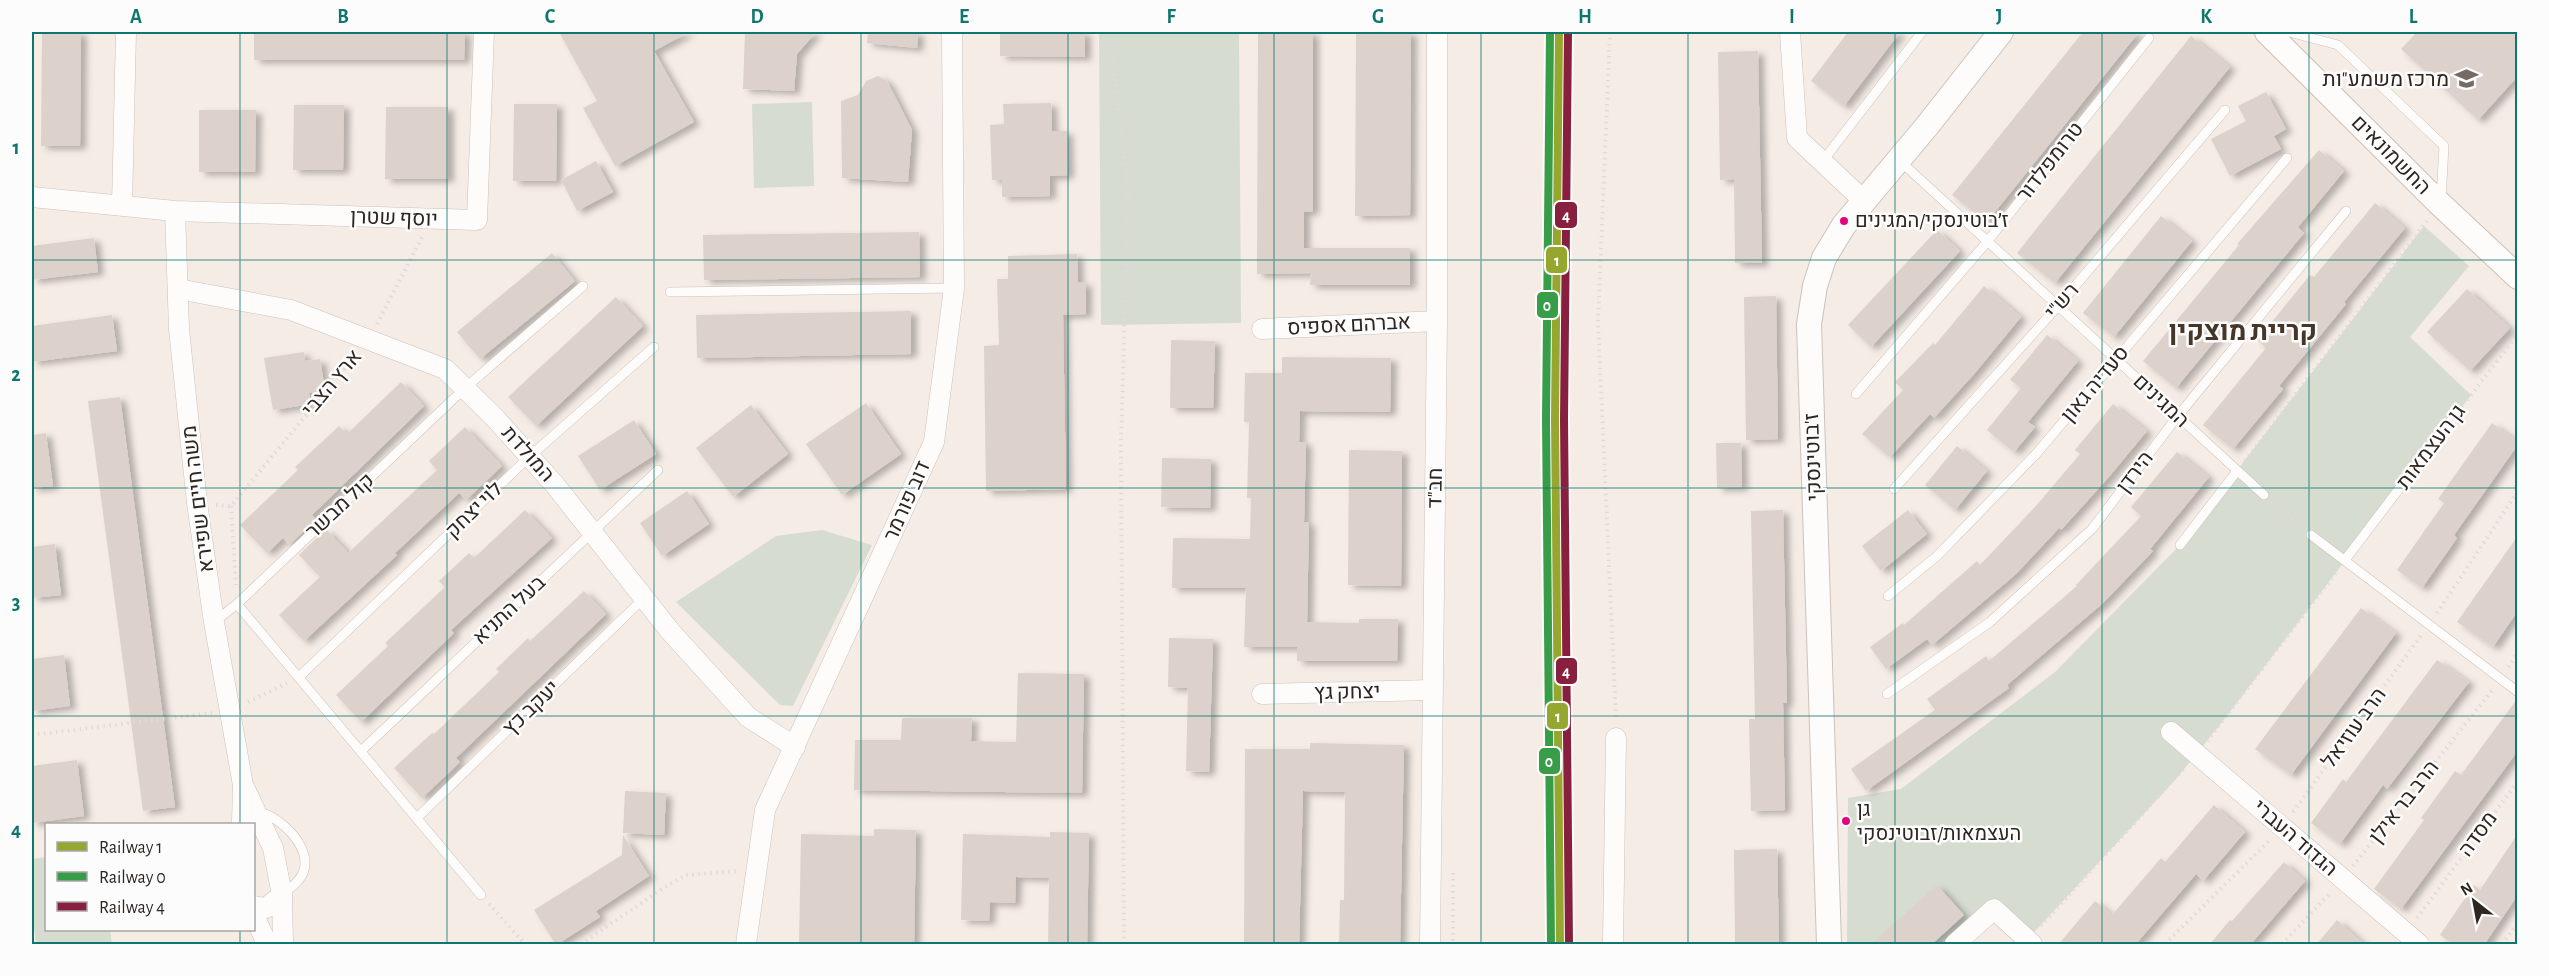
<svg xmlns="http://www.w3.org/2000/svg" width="2549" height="976" font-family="'Alegreya Sans',Heebo,sans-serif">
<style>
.green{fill:#d6dcd0}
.building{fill:#dcd2cb;filter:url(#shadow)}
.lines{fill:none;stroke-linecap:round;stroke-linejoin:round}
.service-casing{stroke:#cac2bb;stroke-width:10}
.minor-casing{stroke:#cac2bb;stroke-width:21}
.tertiary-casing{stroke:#cac2bb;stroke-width:26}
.path{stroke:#dedbd8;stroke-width:4;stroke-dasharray:1.5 4.5;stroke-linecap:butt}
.service{stroke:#fefcfb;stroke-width:9}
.minor{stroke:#fefcfb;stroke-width:20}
.tertiary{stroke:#fefcfb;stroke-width:24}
.rail-1-casing{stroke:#fcfcfc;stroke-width:12}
.rail-2-casing{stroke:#fcfcfc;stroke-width:12}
.rail-3-casing{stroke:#fcfcfc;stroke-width:12}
.rail-1{stroke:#96a730;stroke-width:8}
.rail-2{stroke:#389d48;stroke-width:8}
.rail-3{stroke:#891f3e;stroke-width:8}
.grid{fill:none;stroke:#0f766e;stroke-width:1.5;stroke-opacity:0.55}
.bus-dot{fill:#e5007d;stroke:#fcfcfc;stroke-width:2}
.labels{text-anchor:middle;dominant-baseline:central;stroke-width:5;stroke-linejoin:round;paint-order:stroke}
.bus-label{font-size:20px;fill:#2d251f;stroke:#fcfcfc;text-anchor:start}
.poi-label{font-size:21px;fill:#2d251f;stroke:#fcfcfc;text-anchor:end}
.street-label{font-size:21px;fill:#2d251f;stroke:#fcfcfc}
.district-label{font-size:27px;font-weight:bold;fill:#463628;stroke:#fcfcfc}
.line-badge{stroke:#fcfcfc;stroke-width:2}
.badge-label{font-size:16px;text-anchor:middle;font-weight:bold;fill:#fff}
.neatline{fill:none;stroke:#0f766e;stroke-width:2}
.grid-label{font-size:20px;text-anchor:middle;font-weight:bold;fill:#0f766e}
</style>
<defs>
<filter id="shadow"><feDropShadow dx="6" dy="3.5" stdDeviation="3" flood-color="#0004"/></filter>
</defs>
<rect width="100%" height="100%" fill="#f5ece5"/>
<path class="green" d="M1099,32H1239L1241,323L1101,325Z
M812,102L814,186L754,188L752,104Z
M2424,226L2469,266L2410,337L2471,395L2223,721L2176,779L2027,940L1994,909L1955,944H1847L1848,798L1901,789L2055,672L2180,545Z
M822,530L872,545L793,706L780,705L676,602L776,536Z
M46,857V930H110L112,944H36L32,909V859Z"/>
<path class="building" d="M42,32H81L80,146H41Z
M254,32H465L464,60H254Z
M559,32H689L654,51L694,122L615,166L583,108L597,101Z
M745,32H816L797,54L794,91L743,89Z
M868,32H918L917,48L867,43Z
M1000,32H1085V57L1000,56Z
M1258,32H1313V211L1304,212V248H1410V285H1310L1311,273L1257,274Z
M1356,32H1411L1410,215L1355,216Z
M1848,32H1900L1844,106L1811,81Z
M2083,32H2139L1987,222L1952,195Z
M2417,32H2513L2517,36V77L2478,120L2401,49Z
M2191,36L2230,67L2055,283L2017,253Z
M1758,51L1762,263H1735L1734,179L1720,180L1718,52Z
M878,76L887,81L912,130L908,182L842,178L841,101L858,95L866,81Z
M2266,92L2286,129L2274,136L2281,149L2230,176L2211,139L2246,121L2238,106Z
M1051,103L1052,131H1067L1068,175L1050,176V196L1002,197V180H992L990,125L1004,124L1003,104Z
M514,104H557L556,181H513Z
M294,105H344L343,170H293Z
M386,107H448V179H385Z
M199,110H256L255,172H199Z
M2319,150L2344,171L2298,227L2304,233L2176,388L2143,361L2239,245L2237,244Z
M596,161L613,192L577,211L561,180Z
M2375,203L2405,228L2344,302L2346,304L2279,386L2283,389L2233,449L2203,425L2266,348L2257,340L2310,275L2314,277Z
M2161,216L2192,241L2114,337L2083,313Z
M1937,230L1960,251L1871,347L1848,325Z
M919,232L920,277L704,280L703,235Z
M94,238L98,272L32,280V246Z
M552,253L575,281L480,359L457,332Z
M1077,254L1078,283L1086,282V314L1063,315L1066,489L986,491L984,346L999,345L997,279H1008V256Z
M1984,286L2021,317L1975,373L1934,418L1930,414L1890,457L1862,434L1903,390L1895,382L1933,343L1935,345Z
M2467,289L2510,328L2470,371L2427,332Z
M1776,296L1778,439L1746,440L1744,297Z
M616,297L643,326L536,426L508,397Z
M911,311V354L697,358L696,315Z
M112,315L117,351L32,362V326Z
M2047,335L2078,361L2028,422L2035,427L2014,452L1987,430L2021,388L2010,380Z
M1171,340L1215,341L1213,408H1170Z
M304,352L305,361L320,359L325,390L309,393L311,404L273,410L264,358Z
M1282,357L1391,358L1390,412L1300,411L1299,442H1306L1304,522H1309L1307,622L1359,623V619H1398L1397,661H1297V647H1244L1246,588H1172L1173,538L1250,539L1251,498H1247L1249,422H1244L1245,373H1282Z
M401,382L424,406L312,515L316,520L289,545L283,538L267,553L240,525L298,470L295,467L339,426L347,434Z
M120,397L175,807L143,811L88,401Z
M866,403L901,454L842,495L806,444Z
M2113,404L2147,431L2108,478L2061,530L2059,528L2016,574L1932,645L1927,639L1886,669L1870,647L1903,623L1904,625L1977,561L1980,565L2035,507L2080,454L2075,450Z
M751,405L788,454L733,497L696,448Z
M634,420L656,454L600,490L578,456Z
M2492,423L2517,441V446L2454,535L2457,538L2422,588L2397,570L2444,503L2438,499Z
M465,427L502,466L466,500L459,493L395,553L397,555L304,641L279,615L320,577L299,555L326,529L348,553L437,470L429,461Z
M46,433L53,486L32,488V435Z
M1716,443H1741L1742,487L1717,488Z
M1957,446L1987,471L1955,510L1925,485Z
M1349,450L1402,451L1401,586L1348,585Z
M2177,452L2209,477L2150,549L2153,551L2103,603L2007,685L2009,688L1866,791L1851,769L1935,710L1927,699L1986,656L1989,661L2077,586L2076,585L2141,516L2131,507Z
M1162,458L1211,459L1210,508L1161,507Z
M687,491L709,524L662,556L640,523Z
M525,510L552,538L451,630L454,633L361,722L336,695L388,646L385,643L445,587L439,581L469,553L474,558Z
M1783,510L1787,703H1783L1785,810L1751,811L1749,719H1755L1751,511Z
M1908,510L1927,534L1881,571L1862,546Z
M2517,537V612L2493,647L2457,622Z
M55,544L61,595L32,598V547Z
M584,591L606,614L456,758L460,762L422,798L394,768L432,733L434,734L499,672L496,669L528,638L530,641Z
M2361,608L2396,633L2291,775L2255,749Z
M1169,638L1213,639L1209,772L1186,771L1188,688L1168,687Z
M64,655L70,706L32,711V659Z
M2437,660L2469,682L2387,789L2383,785L2340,844L2311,823L2343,779L2346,782Z
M1018,673L1084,674L1082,793L854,790L855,740H901L902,718H972L971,741L1016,742Z
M2517,699V752L2401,909L2374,889L2424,820L2421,818L2455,771L2461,775Z
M1310,743L1404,745L1400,945H1339L1340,900H1344L1345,792L1303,791L1299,945H1244L1245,749H1310Z
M77,760L84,816L32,823V766Z
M625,791L666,793L664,835L623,833Z
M2214,805L2245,832L2203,881L2196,874L2135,945H2058L2095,901L2112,915L2161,858L2165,862Z
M874,829L916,830L914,945H799L801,834L874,836Z
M1050,832L1089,833L1087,945H1048L1049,878L1016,877L1015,903L990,902L989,921L961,920L963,834L1050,837Z
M623,835L649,876L596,911L600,917L556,945L534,910L622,855Z
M2517,835V896L2484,945H2454L2440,935L2474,885L2480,890Z
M1777,849L1779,945H1735L1734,850Z
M2284,862L2305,881L2250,945H2209L2230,920L2232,921Z
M1937,885L1964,915L1931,945H1870Z
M2337,920L2365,945H2316Z"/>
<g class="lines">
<defs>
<path id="service" d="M2289,32L2338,45L2444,146L2441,199
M1899,160L2264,495
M1822,162L1922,32
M670,292L954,288
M1856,394L1987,242L2149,38
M1894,489L2058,306L2225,110
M2311,535L2518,692
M2180,545L2237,471
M2345,560L2459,410
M1888,596L1937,556L2036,454L2287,158
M237,604L481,895
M214,622L237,604L465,388L583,286
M299,677L529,457L654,347
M1887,694L1990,622L2092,529L2177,417L2346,211
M361,751L658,470
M258,812C279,815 311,846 304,870C301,881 290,888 282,895
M417,818L644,598"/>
<path id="minor" d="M1790,32L1797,138L1864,201
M32,197L175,211L477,220L484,32
M122,206L126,32
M175,211L179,329L197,503L214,622L243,785L242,824
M178,289L291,310L445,369L495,418L555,485L670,631L748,717L795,747
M1262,329L1437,321
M1262,694L1433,690
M2171,732L2419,944
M244,787L273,848L282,895L283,944
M254,906L266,908L282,895
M254,915L267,944
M746,944L765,810L934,442L954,288L952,32
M1430,944L1437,321V32
M1613,944L1616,738
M1955,944L1994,909L2032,944"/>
<path id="tertiary" d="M2267,32L2440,204L2518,277
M1829,944L1809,324L1815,286L1824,258L1844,225L1927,126L2001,32"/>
</defs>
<use href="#service" class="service-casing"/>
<use href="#minor" class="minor-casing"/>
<use href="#tertiary" class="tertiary-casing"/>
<path class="path" d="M1109,32L1128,193L1121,446L1124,944
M1610,32L1598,322L1616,720
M377,324L422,237
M2467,400L2518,334
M2245,461L2427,221
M2273,503L2302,527
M216,505L231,506L356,355
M231,506L236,585
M2437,613L2518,491
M2508,667L2518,653
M248,702L287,683
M32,735L212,713
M2207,741L2338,570
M2293,812L2422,634
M2353,866L2494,688
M1453,873V944
M489,904L525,944
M2417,918L2518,781
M2041,926L2185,767
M581,944L665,887L686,875L739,871
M2165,944L2269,841
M2282,944L2331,892
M2502,944L2518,923"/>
<use href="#service" class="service"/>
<use href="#minor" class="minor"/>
<use href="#tertiary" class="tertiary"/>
<defs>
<path id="rail-1" d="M1559,32L1555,419L1560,944"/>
<path id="rail-2" d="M1550,32L1546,419L1551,944"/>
<path id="rail-3" d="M1568,32L1564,419L1569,944"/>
</defs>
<use href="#rail-1" class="rail-1-casing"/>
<use href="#rail-2" class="rail-2-casing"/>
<use href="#rail-3" class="rail-3-casing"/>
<use href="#rail-1" class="rail-1"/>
<use href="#rail-2" class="rail-2"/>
<use href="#rail-3" class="rail-3"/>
</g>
<path class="grid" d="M240,32V824M447,32V944M654,32V944M861,32V944M1068,32V944M1274,32V944M1481,32V944M1688,32V944M1895,32V944M2102,32V944M2309,32V944M32,260H2518M32,488H2518M32,716H2518M240,930V944"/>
<defs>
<symbol id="school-bare" viewBox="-9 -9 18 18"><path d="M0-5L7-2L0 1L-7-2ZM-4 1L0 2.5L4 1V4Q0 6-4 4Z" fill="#736b64" stroke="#fcfcfc" stroke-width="2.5" paint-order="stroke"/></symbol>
</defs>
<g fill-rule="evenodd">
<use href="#school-bare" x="2450" y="62" width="33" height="33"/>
</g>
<g class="bus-dot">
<circle cx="1844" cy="221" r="5"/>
<circle cx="1846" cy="821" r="5"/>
</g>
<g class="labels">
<g class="bus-label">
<text x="1855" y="221">ז׳בוטינסקי/המגינים</text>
<text x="1857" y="810">גן<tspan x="1857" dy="24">העצמאות/זבוטינסקי</tspan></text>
</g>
<g class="poi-label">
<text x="2449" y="79">מרכז משמע"ות</text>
</g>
<g class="street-label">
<text transform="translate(2391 155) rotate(45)">החשמונאים</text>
<text transform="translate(2050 162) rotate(-52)">טרומפלדור</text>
<text transform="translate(394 218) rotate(2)">יוסף שטרן</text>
<text transform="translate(2062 301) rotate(-49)">רש"י</text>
<text transform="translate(1349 325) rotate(-3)">אברהם אספיס</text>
<text transform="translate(332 383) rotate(-50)">ארץ הצבי</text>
<text transform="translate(2095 384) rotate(-50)">סעדיה גאון</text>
<text transform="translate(2161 401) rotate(43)">המגינים</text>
<text transform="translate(2431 447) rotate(-53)">גן העצמאות</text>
<text transform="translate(528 454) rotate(48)">המולדת</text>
<text transform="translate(1813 457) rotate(-92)">ז'בוטינסקי</text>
<text transform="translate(2135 472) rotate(-53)">הירדן</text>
<text transform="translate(1435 488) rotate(-89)">חב"ד</text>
<text transform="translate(198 499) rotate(-97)">משה חיים שפירא</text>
<text transform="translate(907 501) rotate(-66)">דוב פורמר</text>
<text transform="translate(340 506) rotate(-43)">קול מבשר</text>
<text transform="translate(474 510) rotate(-44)">לוי יצחק</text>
<text transform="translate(509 610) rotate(-43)">בעל התניא</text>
<text transform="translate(1347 692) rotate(-1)">יצחק גץ</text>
<text transform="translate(531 708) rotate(-44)">יעקב כץ</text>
<text transform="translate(2354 728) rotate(-54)">הרב עוזיאל</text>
<text transform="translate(2404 802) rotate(-52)">הרב בר אילן</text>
<text transform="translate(2478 834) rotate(-54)">מסדה</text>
<text transform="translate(2295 838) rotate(41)">הגדוד העברי</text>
</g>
<g class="district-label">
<text x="2243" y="331">קריית מוצקין</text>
</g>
</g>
<g class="line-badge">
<rect x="1554" y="201" width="24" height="28" rx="6" fill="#891f3e"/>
<rect x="1545" y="246" width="23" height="28" rx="6" fill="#96a730"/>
<rect x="1536" y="291" width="23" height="28" rx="6" fill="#389d48"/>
<rect x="1555" y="657" width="23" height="28" rx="6" fill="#891f3e"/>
<rect x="1546" y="702" width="23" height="28" rx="6" fill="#96a730"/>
<rect x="1538" y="747" width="23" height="28" rx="6" fill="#389d48"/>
</g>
<g class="badge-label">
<text x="1566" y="221">4</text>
<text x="1557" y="266">1</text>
<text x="1547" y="311">0</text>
<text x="1566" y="677">4</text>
<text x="1558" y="722">1</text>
<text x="1549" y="767">0</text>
</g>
<rect width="2549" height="976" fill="none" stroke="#fcfcfc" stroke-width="66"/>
<rect x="45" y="823" width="210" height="108" fill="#fcfcfc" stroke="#a9a6a4" stroke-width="1.5"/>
<rect x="57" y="842" width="30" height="9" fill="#96a730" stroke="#a9a6a4" stroke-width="1.5"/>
<text x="99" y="853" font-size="18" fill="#2d251f">Railway 1</text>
<rect x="57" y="872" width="30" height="9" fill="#389d48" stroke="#a9a6a4" stroke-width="1.5"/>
<text x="99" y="883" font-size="18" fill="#2d251f">Railway 0</text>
<rect x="57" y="902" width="30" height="9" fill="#891f3e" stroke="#a9a6a4" stroke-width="1.5"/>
<text x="99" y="913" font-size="18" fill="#2d251f">Railway 4</text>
<g transform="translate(2474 901) rotate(329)" stroke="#fcfcfc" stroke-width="4.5" paint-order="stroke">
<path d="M0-4.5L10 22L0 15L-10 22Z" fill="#2d251f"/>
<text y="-9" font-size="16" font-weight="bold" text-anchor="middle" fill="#2d251f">N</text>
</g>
<rect x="33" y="33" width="2483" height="910" class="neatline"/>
<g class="grid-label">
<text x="136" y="23">A</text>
<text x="343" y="23">B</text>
<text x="550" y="23">C</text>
<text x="757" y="23">D</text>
<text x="964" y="23">E</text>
<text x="1171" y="23">F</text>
<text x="1378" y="23">G</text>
<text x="1585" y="23">H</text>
<text x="1792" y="23">I</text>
<text x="1999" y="23">J</text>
<text x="2206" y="23">K</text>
<text x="2413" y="23">L</text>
<text x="16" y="154">1</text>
<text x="16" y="381">2</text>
<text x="16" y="609">3</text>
<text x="16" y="836">4</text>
</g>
</svg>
